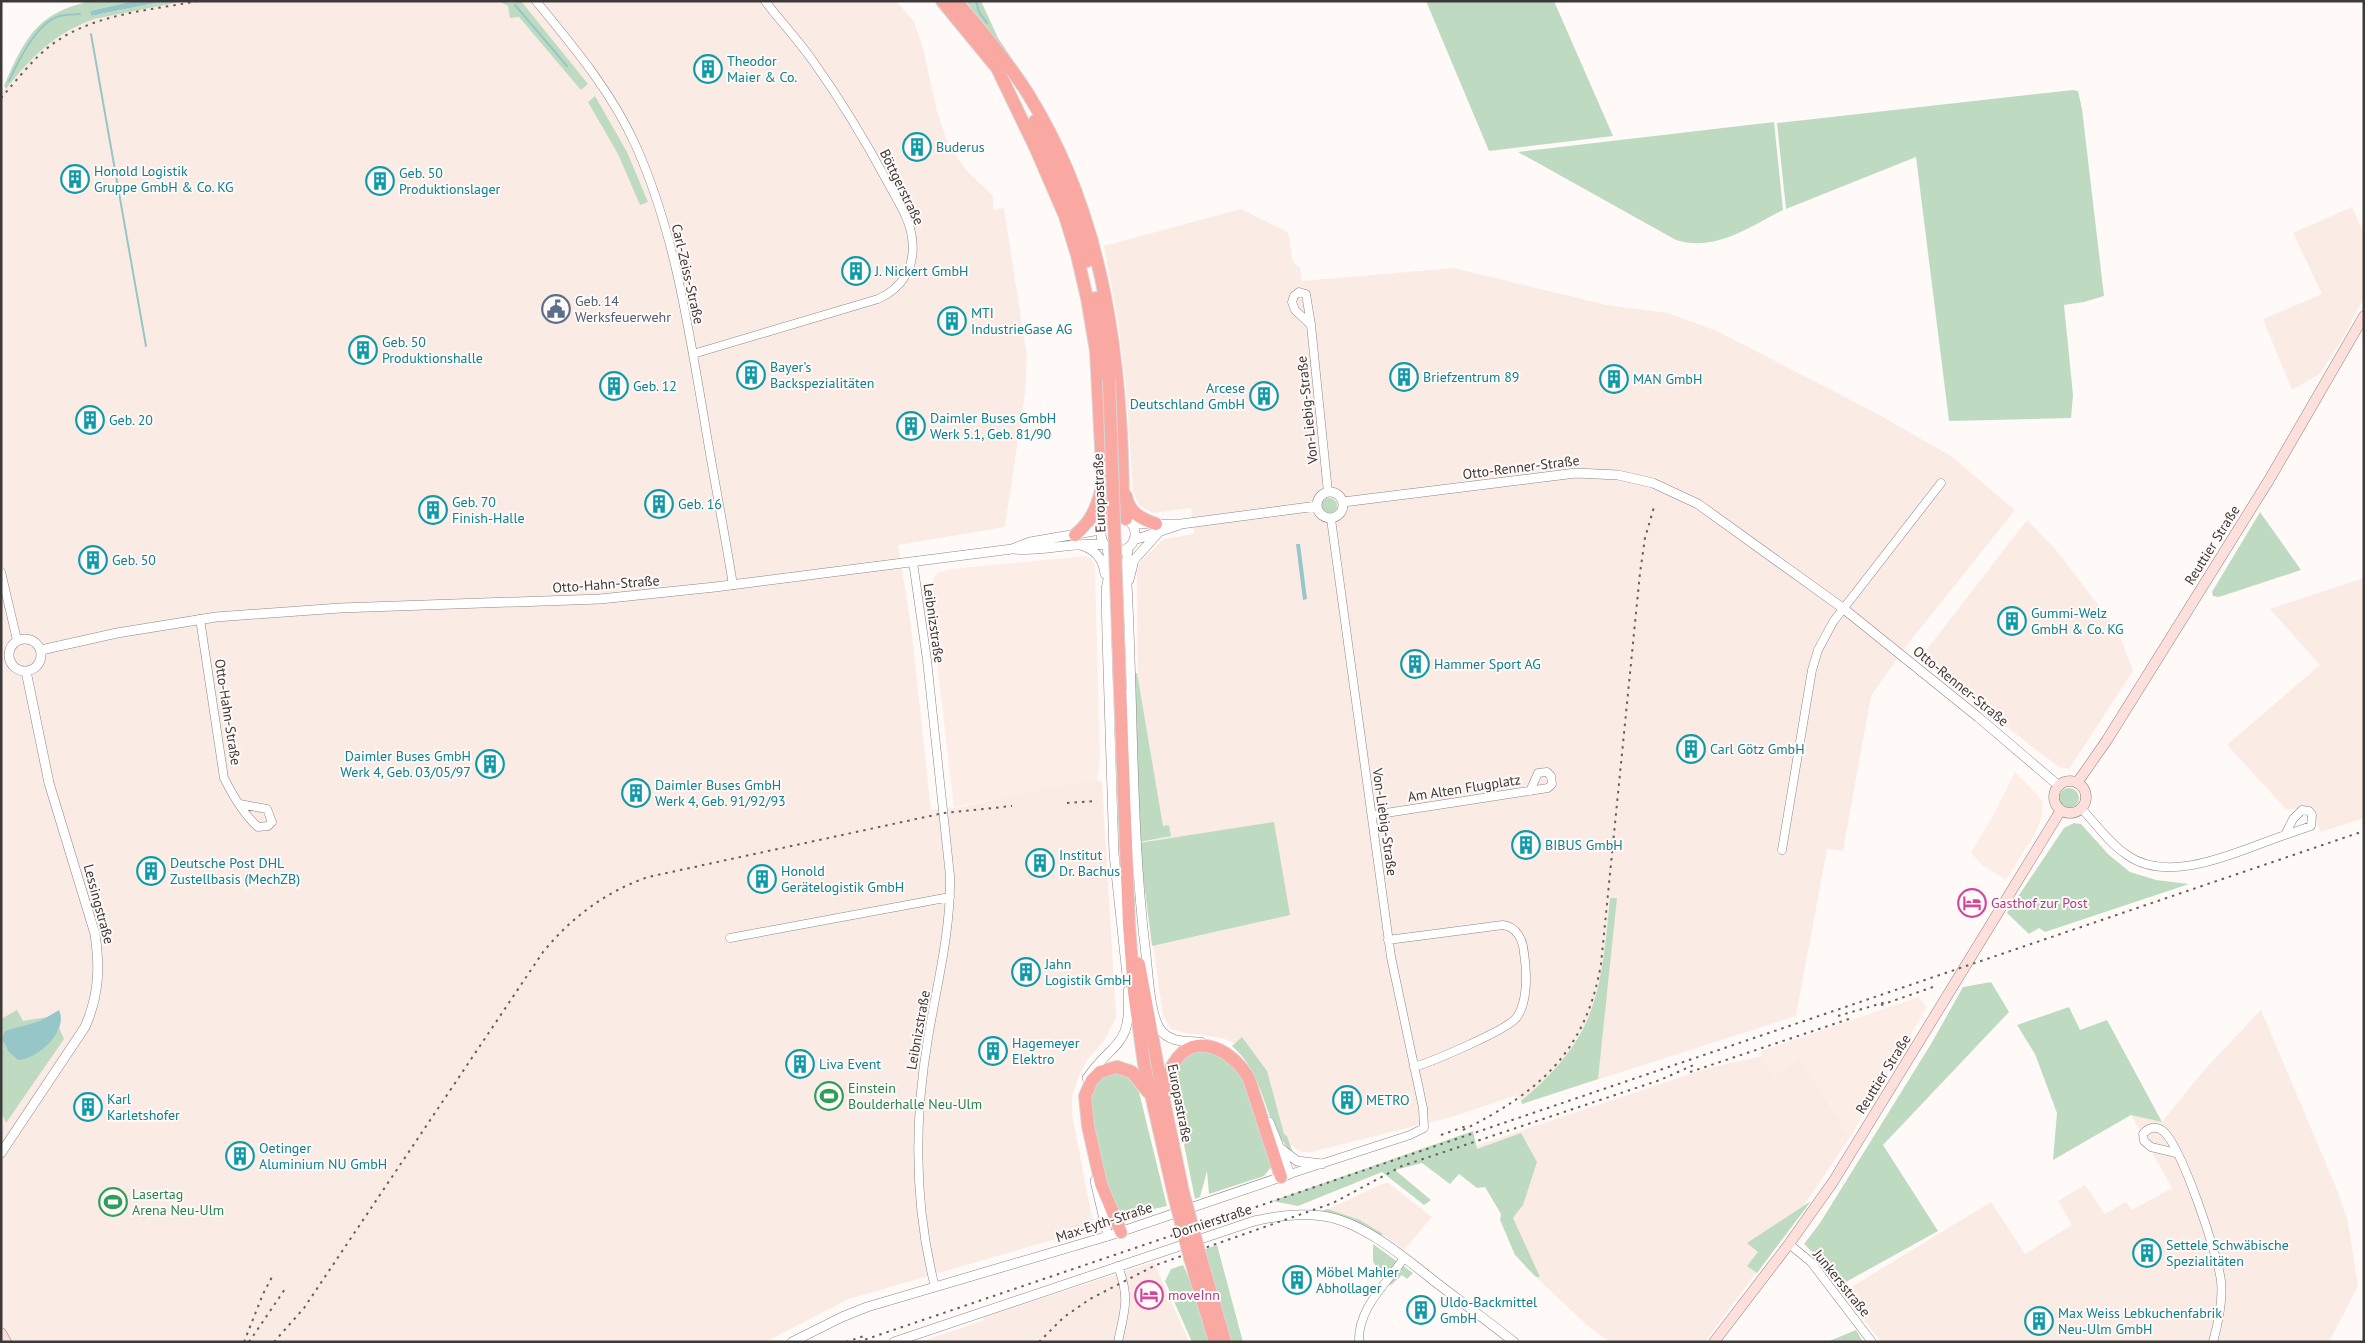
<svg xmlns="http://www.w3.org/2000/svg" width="2365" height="1343" font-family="'PT Sans',sans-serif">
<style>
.commercial{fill:#fceee7}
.built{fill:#fbebe5}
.green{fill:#bedbc1}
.water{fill:#97c6c9}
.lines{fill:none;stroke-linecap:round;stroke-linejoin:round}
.stream{stroke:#97c6c9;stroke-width:2}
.minor-casing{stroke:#8d8684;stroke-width:9}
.tertiary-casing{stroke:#8d8684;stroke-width:10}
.secondary-casing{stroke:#8d8684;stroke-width:11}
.trunk-casing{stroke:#d8d7d7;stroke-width:14}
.minor{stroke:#fff;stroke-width:8}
.tertiary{stroke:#fff;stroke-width:9}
.secondary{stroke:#fddfdc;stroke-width:10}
.trunk{stroke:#faa8a2;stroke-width:12}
.rail{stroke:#63605e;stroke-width:2;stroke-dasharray:2.5 5;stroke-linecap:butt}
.trunk-bridge-casing{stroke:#d8d7d7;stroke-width:14;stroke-linecap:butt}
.trunk-bridge{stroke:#faa8a2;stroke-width:12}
.labels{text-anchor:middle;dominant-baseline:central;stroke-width:4;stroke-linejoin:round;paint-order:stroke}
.culture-label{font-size:14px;fill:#0d838f;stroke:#fffaf8;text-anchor:start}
.street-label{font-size:14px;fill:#3c3938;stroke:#fffaf8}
.service-label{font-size:14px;fill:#4e5e75;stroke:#fffaf8;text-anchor:start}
.hotel-label{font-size:14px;fill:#b23c85;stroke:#fffaf8;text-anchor:start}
.leisure-label{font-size:14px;fill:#27864d;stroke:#fffaf8;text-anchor:start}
</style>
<rect width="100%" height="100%" fill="#fffaf8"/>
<path class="commercial" d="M1085,556L1092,559L1095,566L1100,758L1097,780L954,807L937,663L933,578L939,572L952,569Z
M2015,772L2034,791L2043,803L2042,816L2035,834L2006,880L1982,865L1971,853L1996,810Z
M1918,997L1927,1007L1850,1137L1799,1057L1774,1076L1762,1056L1761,1051Z"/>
<path class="built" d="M185,1H896L914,22L923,48L937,111L948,144L967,171L993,196V210L1004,208L1027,357L1025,393L1005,527L898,545L911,626L931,810L961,807L1044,789L1097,780L1102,782L1116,1017L1104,1041L1087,1060L1079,1076L1072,1097V1114L1094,1228L849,1299L765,1342H1V94L29,60L48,43L81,23L93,19Z
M2352,207L2364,233V297L2344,336L2320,374L2292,390L2263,319L2322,294L2293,233Z
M1241,209L1288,232L1293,262L1300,268L1302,281L1454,268L1607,305L1668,313L1717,331L1874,412L1951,456L2015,510L1907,645L1871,696L1843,851L1827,849L1796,1016L1522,1104L1517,1095L1452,1117L1311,1152H1301L1286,1142L1246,1048L1222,1038L1186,1033L1171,1029L1163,1016L1139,842L1137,571L1141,561L1164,539L1194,534L1191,508L1153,513L1139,505L1133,492L1126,387L1118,322L1104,246Z
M2027,520L2056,550L2118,631L2133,671L2069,769L2059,767L1988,713L1921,657Z
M2364,578V818L2321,832L2310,806L2287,810L2227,745L2320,665L2270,609Z
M2261,1010L2338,1192L2348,1222L2358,1286L2329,1342H1881L1843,1292L1991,1202L2025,1254L2072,1225L2058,1201L2085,1185L2105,1214L2126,1202L2132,1210L2172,1188L2131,1115L2162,1122L2205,1069Z
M1762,1056L1774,1076L1799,1057L1850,1137L1786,1232L1705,1342H1610L1588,1326L1525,1267L1475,1146L1708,1068Z
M1387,1182L1432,1217L1404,1250L1383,1234L1360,1220L1328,1209Z
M1154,1262L1189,1342H920L984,1320L983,1317Z"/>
<path class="green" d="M92,1H133L90,11L91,16L165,1H185L94,19C55,33 31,57 6,89L4,86C25,38 37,12 92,1Z
M499,1L511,3L521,1L588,84L581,90L519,17L510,18L508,6Z
M966,1H981L998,38L1034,91L1063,148L1099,240L1096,241L1011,64Z
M1426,1H1554L1613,136L1489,151Z
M2073,90L2078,91L2082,109L2104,296L2084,302L2064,305L2073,395L2071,418L1949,421L1916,157L1786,209L1777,123Z
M595,96L627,152L648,202L640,205L618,154L588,102Z
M1774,122L1783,210C1749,227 1716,252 1676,240L1518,152Z
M1321 506a8 8 0 1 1 16 0a8 8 0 1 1-16 0Z
M2260,512L2301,570L2219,597L2213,596L2212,592Z
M1134,673H1137L1163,826L1169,825L1171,836L1139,842Z
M2059 798a10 10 0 1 1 20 0a10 10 0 1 1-20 0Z
M1274,822L1290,915L1152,946L1139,843Z
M2074,823L2081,824L2109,855L2130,872L2156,880L2189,884L2045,932L2039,928L2029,934L2007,913L2064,828Z
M1610,898H1617L1598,1079L1522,1104L1521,1101C1598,1037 1601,992 1610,898Z
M1991,982L2009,1012L1883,1145L1938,1231L1844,1283L1804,1244L1820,1223L1931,1044L1963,987Z
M2069,1007L2080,1030L2107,1020L2162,1122L2131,1115L2053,1160L2057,1113L2035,1054L2017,1025Z
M17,1010L23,1021L54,1016L64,1039L6,1123L1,1111V1019Z
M1242,1037L1267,1071L1284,1134L1287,1136L1293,1153C1262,1125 1268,1077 1232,1046Z
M1202,1050L1215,1051L1241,1070L1272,1166L1264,1176L1209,1194L1207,1171L1200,1197L1195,1199L1172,1085C1176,1063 1180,1057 1202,1050Z
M1109,1071L1127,1076L1139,1092L1167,1206L1119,1217L1108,1189L1094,1136L1089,1094L1095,1081Z
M1473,1131L1477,1149L1521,1133L1537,1162L1523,1205L1513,1218L1540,1277H1536L1515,1255L1500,1220L1501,1214L1485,1187L1477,1188L1459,1174L1450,1184L1422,1163L1395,1170L1431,1200L1424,1205L1382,1172L1298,1206L1272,1201Z
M1811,1201L1757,1273L1747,1266L1758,1252L1747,1243Z
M1328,1209L1360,1220L1383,1234L1378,1240L1313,1213Z
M1373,1244L1413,1273L1407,1279L1402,1275L1391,1285L1384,1283L1373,1261Z
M1217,1245L1243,1342H1229L1201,1251Z
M1183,1265L1190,1280L1208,1342H1192L1165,1281L1171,1269Z
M1856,1330L1863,1342H1827Z"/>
<path class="water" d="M133,1H165L91,16L90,11Z
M1296,544H1300L1307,599L1303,600Z
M59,1010C69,1031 37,1060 18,1060L9,1052L2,1039L5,1031C16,1027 26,1026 37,1022C45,1019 52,1014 59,1010Z"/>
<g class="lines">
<path class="stream" d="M976,1L979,12L987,23
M515,5L567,66
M91,34L146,346
M9,81C18,62 36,24 57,17C64,14 73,15 80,14"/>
<defs>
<path id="minor" d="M536,1C572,45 611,91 635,144C674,230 688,325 704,418C713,474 724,529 733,585
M1311,325L1306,294L1299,292L1294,296L1292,302L1295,310L1311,325L1328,492
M693,354L878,299C903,288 916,266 912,238C910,219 897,200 888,183C866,142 842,102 815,64C800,42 781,22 765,1
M913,562L927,660L950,876C951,931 937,984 928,1038C914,1121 914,1205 935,1287
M1,572L17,640
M200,619L224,778C232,794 244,815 258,827L268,826L272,822L267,809L240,804
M2081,808C2096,824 2109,843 2127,855C2170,886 2240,850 2285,835
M2302,810L2309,811L2312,815L2311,826L2285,835L2293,819Z
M1373,815L1548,788L1552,784L1551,776L1547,772L1538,773L1530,791
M1782,850L1812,670L1818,650L1833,622L1941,483
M730,938L950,897
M1388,940L1503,925C1517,927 1523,940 1524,953C1527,972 1528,1001 1517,1017C1508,1030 1431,1062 1414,1067
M2176,1153L2151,1147L2144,1141L2143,1134C2148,1128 2155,1125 2163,1131C2181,1145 2218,1255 2221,1281C2223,1299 2218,1324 2213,1342
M1290,1174L1410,1135L1424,1128L1423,1108L1391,957L1331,519
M1789,1244L1811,1262L1872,1342
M1118,1266C1130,1299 1125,1308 1118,1342
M1359,1342C1358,1307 1386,1285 1404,1258"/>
<path id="tertiary" d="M1317 505a13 13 0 1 1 26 0a13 13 0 1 1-26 0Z
M1343,502L1576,473L1618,475L1653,483L1698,504L1844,609L1978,717L2059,786
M1101 534a17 17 0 1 1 34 0a17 17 0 1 1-34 0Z
M1132,524H1181L1317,506
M1134,540L1179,525
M1080,545C1095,549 1103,558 1105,574
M1107,547L1110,570L1106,589L1107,636L1114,854L1127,975
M1128,548L1126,566C1134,696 1130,826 1146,955C1148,973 1150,1015 1160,1029C1169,1043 1186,1041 1201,1042
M1014,549C1045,552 1074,541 1105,545
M1129,580L1134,560L1160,531
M9 655a16 16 0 1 1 32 0a16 16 0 1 1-32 0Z
M41,650L117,633L216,617L340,608L600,599L715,587L1012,549L1030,542L1094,531L1103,526
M1087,1078C1115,1039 1132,1047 1128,991
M1280,1148L1297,1161L1322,1164
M1,1153L85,1027C99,995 100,968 95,934L49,783L26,671
M1095,1181L1108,1236
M792,1342L842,1317L867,1307L1108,1236L1290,1174L1269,1122
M894,1342L1254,1221C1276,1216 1300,1213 1323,1216C1364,1222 1406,1259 1438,1284C1463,1303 1489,1322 1514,1342"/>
<path id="secondary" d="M2054 797a16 16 0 1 1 32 0a16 16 0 1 1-32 0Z
M2077,783L2107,740L2269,480L2364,316
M1,1333L6,1342
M1714,1342L1789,1244L1833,1182L2061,810"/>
<path id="trunk" d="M942,1L997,68L1036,149L1065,216L1077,255L1087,298L1096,351L1105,523
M956,1C981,30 1008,62 1028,94C1106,219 1123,367 1123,511L1126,519
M1035,121L1061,180L1087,261
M1096,298L1105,347L1109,380
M1126,496C1129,513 1141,519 1156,524
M1075,535C1091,522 1096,509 1101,491
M1120,690L1129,925L1134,992L1144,1064L1174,1195
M1139,964L1165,1106L1183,1192
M1166,1093C1167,1083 1168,1072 1174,1063C1195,1028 1235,1052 1249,1079L1281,1177
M1121,1232L1101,1184L1088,1126L1085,1096L1092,1080L1100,1072L1117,1067L1132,1072L1148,1092
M1200,1255L1225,1342
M1190,1258L1215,1342"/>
</defs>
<use href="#minor" class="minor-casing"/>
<use href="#tertiary" class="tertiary-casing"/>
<use href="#secondary" class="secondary-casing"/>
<use href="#trunk" class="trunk-casing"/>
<use href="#minor" class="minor"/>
<use href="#tertiary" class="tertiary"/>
<use href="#secondary" class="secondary"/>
<use href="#trunk" class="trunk"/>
<path class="rail" d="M1,98C15,82 29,64 45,50C87,14 147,11 198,1
M1067,803L1097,801
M1881,1005L1933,987
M1838,1016L1886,1002
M1690,1072L1849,1019
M1463,1130C1540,1092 1586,1051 1601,964L1640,573L1645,538L1654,507
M1441,1135L1469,1125
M244,1342L263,1294L272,1277
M249,1342L285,1289
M274,1342L304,1308L543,952C572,917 605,892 648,877L944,813L1012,806
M846,1342L864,1336
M858,1342L2364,831
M1039,1342L1064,1317L1090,1299L1156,1265L1333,1203L1402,1166L1660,1080L1696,1064"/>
<defs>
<path id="trunk-bridge" d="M1109,380L1120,690
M1183,1192L1200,1255
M1174,1195L1190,1258"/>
</defs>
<use href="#trunk-bridge" class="trunk-bridge-casing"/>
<use href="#trunk-bridge" class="trunk-bridge"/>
</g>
<defs>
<symbol id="building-ring" viewBox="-11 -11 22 22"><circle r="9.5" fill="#fffaf8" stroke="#0f9aa8" stroke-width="1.5"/><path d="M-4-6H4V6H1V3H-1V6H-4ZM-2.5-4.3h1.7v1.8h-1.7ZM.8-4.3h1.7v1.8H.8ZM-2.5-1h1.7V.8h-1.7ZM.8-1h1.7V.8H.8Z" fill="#0f9aa8"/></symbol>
<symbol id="civic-ring" viewBox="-11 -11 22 22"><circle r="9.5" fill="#fffaf8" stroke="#5c6f8a" stroke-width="1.5"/><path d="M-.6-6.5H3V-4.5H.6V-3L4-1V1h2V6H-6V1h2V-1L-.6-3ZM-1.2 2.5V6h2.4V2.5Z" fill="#5c6f8a"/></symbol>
<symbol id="hotel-ring" viewBox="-11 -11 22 22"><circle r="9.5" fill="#fffaf8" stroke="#d1479c" stroke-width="1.5"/><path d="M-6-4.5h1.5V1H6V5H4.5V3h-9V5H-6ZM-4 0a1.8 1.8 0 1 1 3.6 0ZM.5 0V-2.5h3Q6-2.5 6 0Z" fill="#d1479c"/></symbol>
<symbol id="stadium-ring" viewBox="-11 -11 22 22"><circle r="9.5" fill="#fffaf8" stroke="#2e9e5b" stroke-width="1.5"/><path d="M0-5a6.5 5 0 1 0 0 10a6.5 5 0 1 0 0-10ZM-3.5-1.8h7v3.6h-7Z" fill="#2e9e5b"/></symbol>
</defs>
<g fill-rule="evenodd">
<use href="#building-ring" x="692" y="53" width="32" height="32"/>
<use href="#building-ring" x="901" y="131" width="32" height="32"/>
<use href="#building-ring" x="59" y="163" width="32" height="32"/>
<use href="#building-ring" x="364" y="165" width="32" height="32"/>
<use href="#building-ring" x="840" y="255" width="32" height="32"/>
<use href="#civic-ring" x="540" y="293" width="32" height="32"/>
<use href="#building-ring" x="936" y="305" width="32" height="32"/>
<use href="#building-ring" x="347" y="334" width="32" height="32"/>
<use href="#building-ring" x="735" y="359" width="32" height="32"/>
<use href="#building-ring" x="1388" y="361" width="32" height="32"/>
<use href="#building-ring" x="1598" y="363" width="32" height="32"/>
<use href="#building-ring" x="598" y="370" width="32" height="32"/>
<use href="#building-ring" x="1248" y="380" width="32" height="32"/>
<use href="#building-ring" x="74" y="404" width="32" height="32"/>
<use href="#building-ring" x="895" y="410" width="32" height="32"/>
<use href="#building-ring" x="643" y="488" width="32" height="32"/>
<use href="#building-ring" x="417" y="494" width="32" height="32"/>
<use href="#building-ring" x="77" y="544" width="32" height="32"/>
<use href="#building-ring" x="1996" y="605" width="32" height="32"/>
<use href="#building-ring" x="1399" y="648" width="32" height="32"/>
<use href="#building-ring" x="1675" y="733" width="32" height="32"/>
<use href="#building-ring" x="474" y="748" width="32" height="32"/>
<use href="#building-ring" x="620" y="777" width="32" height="32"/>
<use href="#building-ring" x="1510" y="829" width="32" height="32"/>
<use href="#building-ring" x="1024" y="847" width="32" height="32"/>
<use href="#building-ring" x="135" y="855" width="32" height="32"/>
<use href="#building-ring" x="746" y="863" width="32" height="32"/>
<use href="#hotel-ring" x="1956" y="887" width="32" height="32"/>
<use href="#building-ring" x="1010" y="956" width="32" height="32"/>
<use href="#building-ring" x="977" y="1035" width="32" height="32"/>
<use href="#building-ring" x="784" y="1048" width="32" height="32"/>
<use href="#stadium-ring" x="813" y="1080" width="32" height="32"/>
<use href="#building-ring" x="1331" y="1084" width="32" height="32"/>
<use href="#building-ring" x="72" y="1091" width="32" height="32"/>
<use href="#building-ring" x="224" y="1140" width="32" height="32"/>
<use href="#stadium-ring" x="97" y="1186" width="32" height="32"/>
<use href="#building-ring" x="2131" y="1237" width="32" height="32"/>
<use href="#building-ring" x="1281" y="1264" width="32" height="32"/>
<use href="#hotel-ring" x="1133" y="1279" width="32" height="32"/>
<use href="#building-ring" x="1405" y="1294" width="32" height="32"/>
<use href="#building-ring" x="2023" y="1305" width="32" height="32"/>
</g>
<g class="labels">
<g class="culture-label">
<text x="727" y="61">Theodor<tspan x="727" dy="16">Maier &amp; Co.</tspan></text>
<text x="936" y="147">Buderus</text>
<text x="94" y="171">Honold Logistik<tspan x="94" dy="16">Gruppe GmbH &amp; Co. KG</tspan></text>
<text x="399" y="173">Geb. 50<tspan x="399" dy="16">Produktionslager</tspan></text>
<text x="875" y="271">J. Nickert GmbH</text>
<text x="971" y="313">MTI<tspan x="971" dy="16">IndustrieGase AG</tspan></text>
<text x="382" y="342">Geb. 50<tspan x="382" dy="16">Produktionshalle</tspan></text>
<text x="770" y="367">Bayer's<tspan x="770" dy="16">Backspezialitäten</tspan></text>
<text x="1423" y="377">Briefzentrum 89</text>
<text x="1633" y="379">MAN GmbH</text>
<text x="633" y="386">Geb. 12</text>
<text x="1245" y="388" text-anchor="end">Arcese<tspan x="1245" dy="16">Deutschland GmbH</tspan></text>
<text x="930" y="418">Daimler Buses GmbH<tspan x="930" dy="16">Werk 5.1, Geb. 81/90</tspan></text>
<text x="109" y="420">Geb. 20</text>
<text x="452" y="502">Geb. 70<tspan x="452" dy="16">Finish-Halle</tspan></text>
<text x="678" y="504">Geb. 16</text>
<text x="112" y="560">Geb. 50</text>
<text x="2031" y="613">Gummi-Welz<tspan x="2031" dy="16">GmbH &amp; Co. KG</tspan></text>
<text x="1434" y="664">Hammer Sport AG</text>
<text x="1710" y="749">Carl Götz GmbH</text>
<text x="471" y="756" text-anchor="end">Daimler Buses GmbH<tspan x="471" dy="16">Werk 4, Geb. 03/05/97</tspan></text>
<text x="655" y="785">Daimler Buses GmbH<tspan x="655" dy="16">Werk 4, Geb. 91/92/93</tspan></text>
<text x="1545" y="845">BIBUS GmbH</text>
<text x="1059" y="855">Institut<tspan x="1059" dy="16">Dr. Bachus</tspan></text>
<text x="170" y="863">Deutsche Post DHL<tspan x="170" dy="16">Zustellbasis (MechZB)</tspan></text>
<text x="781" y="871">Honold<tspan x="781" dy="16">Gerätelogistik GmbH</tspan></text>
<text x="1045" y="964">Jahn<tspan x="1045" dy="16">Logistik GmbH</tspan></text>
<text x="1012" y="1043">Hagemeyer<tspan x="1012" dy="16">Elektro</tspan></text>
<text x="819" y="1064">Liva Event</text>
<text x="107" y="1099">Karl<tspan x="107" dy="16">Karletshofer</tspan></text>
<text x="1366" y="1100">METRO</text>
<text x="259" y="1148">Oetinger<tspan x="259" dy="16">Aluminium NU GmbH</tspan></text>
<text x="2166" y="1245">Settele Schwäbische<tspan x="2166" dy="16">Spezialitäten</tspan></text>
<text x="1316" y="1272">Möbel Mahler<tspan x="1316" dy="16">Abhollager</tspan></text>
<text x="1440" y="1302">Uldo-Backmittel<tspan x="1440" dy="16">GmbH</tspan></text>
<text x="2058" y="1313">Max Weiss Lebkuchenfabrik<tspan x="2058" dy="16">Neu-Ulm GmbH</tspan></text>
</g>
<g class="street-label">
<text transform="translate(902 187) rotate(64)">Böttgerstraße</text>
<text transform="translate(688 274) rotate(77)">Carl-Zeiss-Straße</text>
<text transform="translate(1307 410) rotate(-96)">Von-Liebig-Straße</text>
<text transform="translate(1521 467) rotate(-7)">Otto-Renner-Straße</text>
<text transform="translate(1099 493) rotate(-92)">Europastraße</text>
<text transform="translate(2212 545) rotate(-58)">Reuttier Straße</text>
<text transform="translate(606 584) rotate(-4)">Otto-Hahn-Straße</text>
<text transform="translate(934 623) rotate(82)">Leibnizstraße</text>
<text transform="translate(1961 686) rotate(39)">Otto-Renner-Straße</text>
<text transform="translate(228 712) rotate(81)">Otto-Hahn-Straße</text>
<text transform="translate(1464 788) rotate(-9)">Am Alten Flugplatz</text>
<text transform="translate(1385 822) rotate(82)">Von-Liebig-Straße</text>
<text transform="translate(99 904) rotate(75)">Lessingstraße</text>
<text transform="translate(918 1030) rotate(-80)">Leibnizstraße</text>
<text transform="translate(1883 1074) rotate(-58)">Reuttier Straße</text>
<text transform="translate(1180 1103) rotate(79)">Europastraße</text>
<text transform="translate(1212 1221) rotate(-18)">Dornierstraße</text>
<text transform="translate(1104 1222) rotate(-18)">Max-Eyth-Straße</text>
<text transform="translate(1842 1283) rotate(51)">Junkersstraße</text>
</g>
<g class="service-label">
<text x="575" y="301">Geb. 14<tspan x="575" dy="16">Werksfeuerwehr</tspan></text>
</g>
<g class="hotel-label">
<text x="1991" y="903">Gasthof zur Post</text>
<text x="1168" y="1295">moveInn</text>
</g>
<g class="leisure-label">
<text x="848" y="1088">Einstein<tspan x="848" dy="16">Boulderhalle Neu-Ulm</tspan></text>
<text x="132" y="1194">Lasertag<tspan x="132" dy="16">Arena Neu-Ulm</tspan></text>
</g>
</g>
<rect width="2365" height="1343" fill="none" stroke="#3c3938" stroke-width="5"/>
</svg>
